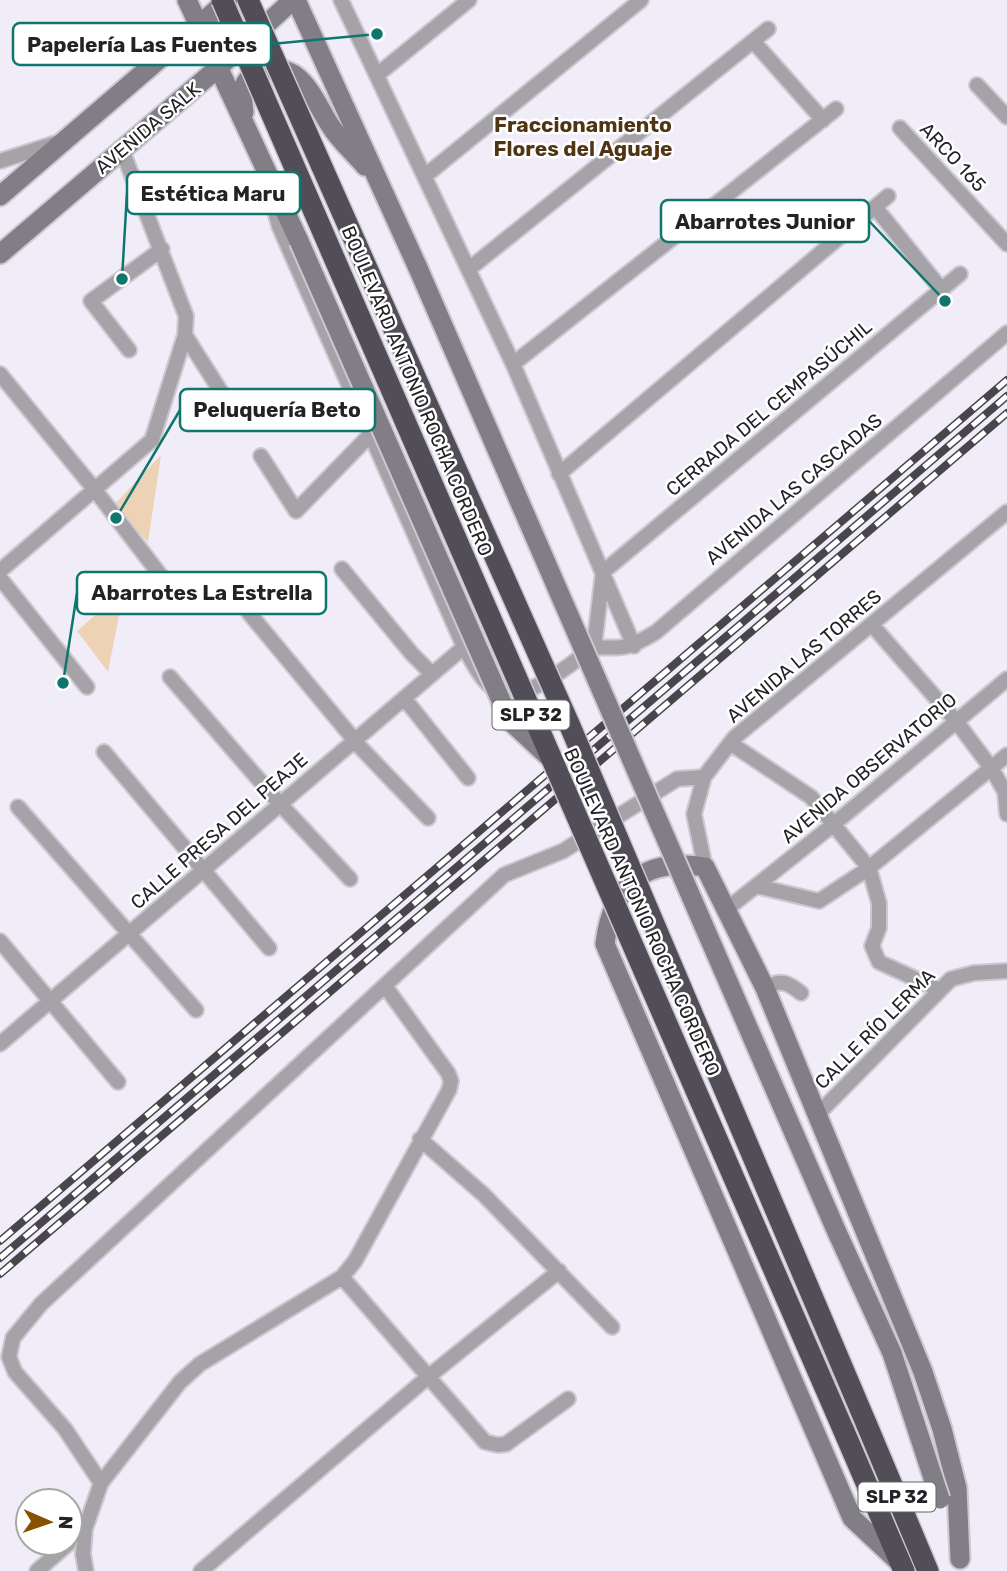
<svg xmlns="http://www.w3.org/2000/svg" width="1007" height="1571" font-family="Rubik,sans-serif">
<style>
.green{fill:#eed2b5}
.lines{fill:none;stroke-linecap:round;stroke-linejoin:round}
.street-casing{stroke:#ccc8d2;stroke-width:18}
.secondary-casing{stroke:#ccc8d2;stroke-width:23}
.highway-casing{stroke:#ccc8d2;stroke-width:24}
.street{stroke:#a5a3a7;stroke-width:14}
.secondary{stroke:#817e85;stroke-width:19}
.highway{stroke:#524e57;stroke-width:21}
.rail-casing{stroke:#48464b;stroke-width:8}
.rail{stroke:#fff;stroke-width:5;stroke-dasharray:16;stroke-linecap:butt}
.secondary-bridge-casing{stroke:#ccc8d2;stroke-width:23;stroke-linecap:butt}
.highway-bridge-casing{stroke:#ccc8d2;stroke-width:24;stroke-linecap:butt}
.secondary-bridge{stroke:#817e85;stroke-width:19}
.highway-bridge{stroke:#524e57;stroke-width:21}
.labels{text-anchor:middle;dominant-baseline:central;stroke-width:5;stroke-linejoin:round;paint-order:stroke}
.shield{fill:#fff;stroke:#666467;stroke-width:2}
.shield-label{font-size:18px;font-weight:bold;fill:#242226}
.street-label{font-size:19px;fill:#242226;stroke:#fff}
.neighbourhood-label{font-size:21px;font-weight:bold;fill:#503515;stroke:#fff}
.leader{fill:none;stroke:#0f766e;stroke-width:2.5}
.callout-dot{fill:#0f766e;stroke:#fff;stroke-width:2.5}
.callout{fill:#fff;stroke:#0f766e;stroke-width:2.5}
.callout-label{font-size:21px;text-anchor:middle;font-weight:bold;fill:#242226}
</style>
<rect width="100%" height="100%" fill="#f1edf8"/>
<path class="green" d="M161,455L148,542L113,506Z
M124,590L108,672L77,631Z"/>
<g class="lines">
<defs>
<path id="street" d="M341,0L513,364L634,646
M753,41L823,120
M377,75L469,0
M977,85L1007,117
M900,128L1007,244
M0,161L59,142
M425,176L641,0
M271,196L279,226L464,647C471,659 478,675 488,684C518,713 568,665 594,647L603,572L960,274
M875,207L941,289
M469,269L768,29
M185,335L237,417
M129,350L91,301L162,249
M513,364L836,109
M0,374L95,490L184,606
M261,456L296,511L369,436
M559,474L888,196
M342,569L412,654L432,674
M0,571L152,440L185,335L186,316L122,150
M0,578L87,687
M249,613L361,748L428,818
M872,625L956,721L992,769L1005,792L1007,814
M594,647C624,649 630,648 656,632L1007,333
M170,677L280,804L350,879
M404,698L468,778
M730,743L811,797L869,868L879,903V928L872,946L879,962L940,990
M104,752L269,948
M18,807L196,1010
M705,867L694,814L704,777L734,738L1007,512
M756,886L819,901L869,868L1007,755
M727,909L834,824L1007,679
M0,941L118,1082
M765,988C781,979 787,982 801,993
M0,1044L464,647
M816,1116L951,979L974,973L1007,971
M420,1139L484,1195L612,1327
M342,1277L485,1442L498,1445L506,1444L568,1399
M101,1483L65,1429L15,1372L9,1357L13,1338L41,1304L504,875L563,851L677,779L704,777
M37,1571L69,1543
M86,1571L83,1554L85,1529L101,1483L180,1382L200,1364L342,1277L355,1261L449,1090L451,1081L448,1073L385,986
M201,1571L428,1377L559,1271"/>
<path id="secondary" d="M187,0L299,241
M296,0L418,268
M244,112C243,106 242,97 243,90C247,67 280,64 296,76C311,87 320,110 330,125C339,140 354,153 365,166
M0,196L228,0
M0,254L219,67L293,0
M900,1563L852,1518L605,944C612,884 645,857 705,867L765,988L923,1372L942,1429L957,1488L960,1559"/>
<path id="highway" d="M866,1423L928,1571
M843,1429L904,1571"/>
</defs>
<use href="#street" class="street-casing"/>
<use href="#secondary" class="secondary-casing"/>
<use href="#highway" class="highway-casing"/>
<use href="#street" class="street"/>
<use href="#secondary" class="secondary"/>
<use href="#highway" class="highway"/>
<defs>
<path id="rail" d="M0,1241L1007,380
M0,1258L1007,396
M0,1274L1007,413"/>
</defs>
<use href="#rail" class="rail-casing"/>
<use href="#rail" class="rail"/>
<defs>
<path id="secondary-bridge" d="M299,241L510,721L550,758
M418,268L836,1230L892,1353L940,1499"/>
<path id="highway-bridge" d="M222,0L843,1429
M248,0L570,726L866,1423"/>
</defs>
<use href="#secondary-bridge" class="secondary-bridge-casing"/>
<use href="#highway-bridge" class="highway-bridge-casing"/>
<use href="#secondary-bridge" class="secondary-bridge"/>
<use href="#highway-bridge" class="highway-bridge"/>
</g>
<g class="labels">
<g class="shield">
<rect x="492.5" y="700.5" width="77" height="29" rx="5"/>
<rect x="858.5" y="1482.5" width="77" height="29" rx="5"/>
</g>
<g class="shield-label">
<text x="531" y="715">SLP 32</text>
<text x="897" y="1497">SLP 32</text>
</g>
<g class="street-label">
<text transform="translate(148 128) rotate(-40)">AVENIDA SALK</text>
<text transform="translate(953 157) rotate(47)">ARCO 165</text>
<text transform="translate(417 391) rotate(67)">BOULEVARD ANTONIO ROCHA CORDERO</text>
<text transform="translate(769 408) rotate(-40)">CERRADA DEL CEMPASÚCHIL</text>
<text transform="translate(794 489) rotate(-40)">AVENIDA LAS CASCADAS</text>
<text transform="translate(804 656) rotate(-40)">AVENIDA LAS TORRES</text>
<text transform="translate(869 768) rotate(-40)">AVENIDA OBSERVATORIO</text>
<text transform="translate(219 831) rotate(-41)">CALLE PRESA DEL PEAJE</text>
<text transform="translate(642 912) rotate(66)">BOULEVARD ANTONIO ROCHA CORDERO</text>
<text transform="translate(875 1029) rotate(-45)">CALLE RÍO LERMA</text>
</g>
<g class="neighbourhood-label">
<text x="583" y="124">Fraccionamiento<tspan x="583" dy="24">Flores del Aguaje</tspan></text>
</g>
</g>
<path class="leader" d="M377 34L271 44M122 279L127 193M945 301L869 221M116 518L180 410M63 683L77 593"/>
<g class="callout-dot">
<circle cx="377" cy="34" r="7"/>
<circle cx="122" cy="279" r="7"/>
<circle cx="945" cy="301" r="7"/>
<circle cx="116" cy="518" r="7"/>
<circle cx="63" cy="683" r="7"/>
</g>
<g class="callout">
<rect x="13" y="23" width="258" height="42" rx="7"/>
<rect x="127" y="172" width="173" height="42" rx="7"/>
<rect x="661" y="200" width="208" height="42" rx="7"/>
<rect x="180" y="389" width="195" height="42" rx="7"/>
<rect x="77" y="572" width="249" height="42" rx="7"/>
</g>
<g class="callout-label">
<text x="142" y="52">Papelería Las Fuentes</text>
<text x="213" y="201">Estética Maru</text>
<text x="765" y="229">Abarrotes Junior</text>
<text x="277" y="417">Peluquería Beto</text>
<text x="202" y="600">Abarrotes La Estrella</text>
</g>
<g transform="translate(49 1522) rotate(92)"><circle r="33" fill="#ffffff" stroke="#a7a7a8" stroke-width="2"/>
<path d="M0-5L12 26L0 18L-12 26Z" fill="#875200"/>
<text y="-10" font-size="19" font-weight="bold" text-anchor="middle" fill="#242226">N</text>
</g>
</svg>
